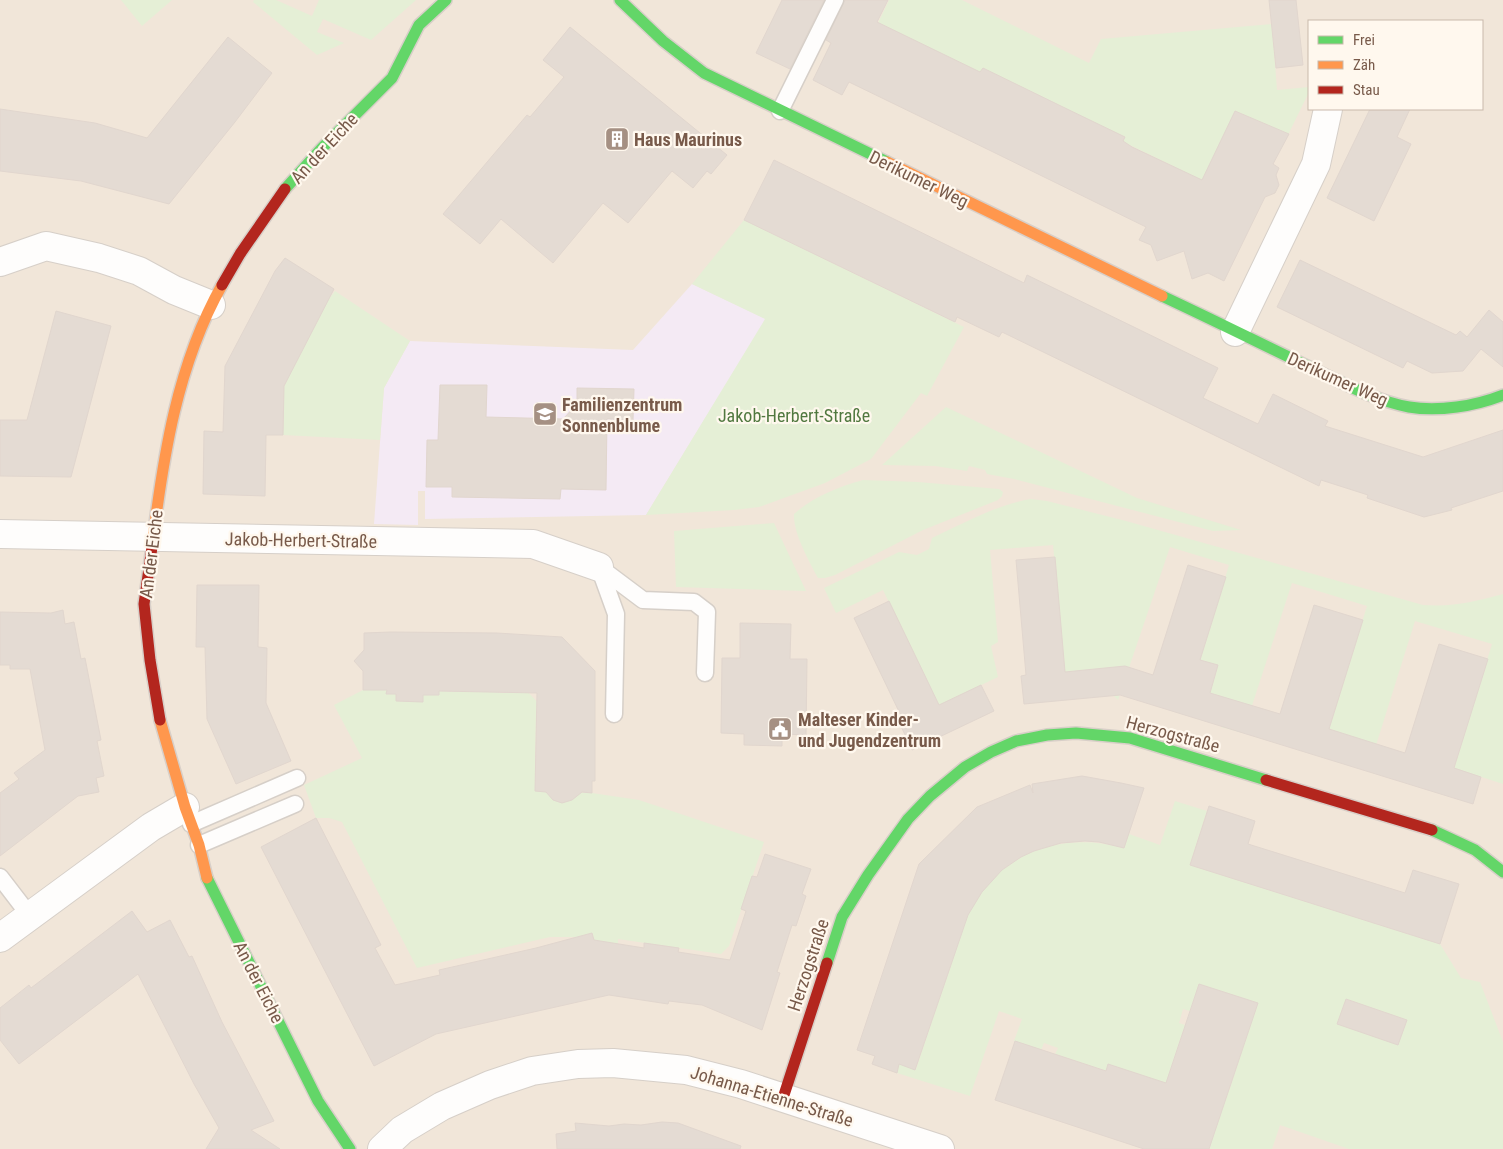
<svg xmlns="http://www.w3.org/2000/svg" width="1503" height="1149" font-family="'Roboto Condensed',sans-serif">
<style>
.residential{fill:#f1e6d9;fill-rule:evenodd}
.education{fill:#f4eaf4}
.green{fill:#e5efd6}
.building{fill:#e4dbd3;stroke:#e1d6ce}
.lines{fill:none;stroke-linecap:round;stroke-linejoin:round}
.lane-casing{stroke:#d6cfc8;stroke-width:19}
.street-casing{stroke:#d6cfc8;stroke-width:30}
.fast-casing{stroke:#d8cfc8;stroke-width:14}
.slow-casing{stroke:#d8cfc8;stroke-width:14}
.jam-casing{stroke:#d8cfc8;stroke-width:14}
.lane{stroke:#fefdfc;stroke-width:16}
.street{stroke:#fefdfc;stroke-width:28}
.fast{stroke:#63d668;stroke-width:11}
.slow{stroke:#ff974d;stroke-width:11}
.jam{stroke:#b3261e;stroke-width:11}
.labels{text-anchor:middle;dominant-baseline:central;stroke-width:4.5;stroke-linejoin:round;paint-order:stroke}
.poi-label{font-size:18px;font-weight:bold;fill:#785a4a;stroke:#fff8ee;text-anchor:start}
.street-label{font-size:18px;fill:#785a4a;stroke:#fff8ee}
.park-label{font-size:18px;fill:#51783f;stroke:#fff8ee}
</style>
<rect width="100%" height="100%" fill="#f8f3ec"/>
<path class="residential" d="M0,0H1503V1149H0ZM1309,21H1482V109H1309Z"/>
<path class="education" d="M692,284L766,319L646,515L425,519V491H418V525L374,524L384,388L410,341L633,350Z"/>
<path class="green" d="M121,0H172L142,26Z
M254,0H276L312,16L319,0H416L371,40L323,19L317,32L344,43L317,55L253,2Z
M889,0H962L1089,63L1101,39L1272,24L1277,90L1309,87V92L1287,137L1199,208L1175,167L878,23Z
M744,220L964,327L927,396L921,393L871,459L825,483L759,507L734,510L646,515L765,319L692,284Z
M335,291L410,341L384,388L380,440L283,435L284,386L328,300Z
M946,407L1137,498L1241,530L1213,531L1014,479L987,474L985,470L969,466L967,471L935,466L882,465Z
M863,480L918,482L999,489L1003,492L1002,496L998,500L923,530L835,575L825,578H818C809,561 793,533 794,514C813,497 838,487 863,480Z
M1031,499L1047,501L1126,521L1423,605C1456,607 1472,602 1503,594V784L1454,768L1492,644L1415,621L1372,758L1329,729L1367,606L1292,583L1243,733L1221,727L1230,700L1210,693L1218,665L1200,660L1229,565L1170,547L1118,700L1114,696L1111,668L1065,672L1053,545L990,550L998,642L991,646L998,677L939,705L883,590L836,613L824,588L899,552L917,555L929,549L932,538C962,524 998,504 1031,499Z
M774,523L806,591L676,587L674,531Z
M499,685V693H520L525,689L541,706L536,711L535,791L592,793L639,800L764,842L729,946L721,954L618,939V947L595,944L592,933L578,937H550L417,968L342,822L329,818H316L304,785L362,758L334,705L363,690H387V694H396V701H402V698L423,702V695H438L439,691L478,692Z
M1175,801L1207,811L1190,865L1440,944L1461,978L1480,982L1503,1042V1149H1349L1280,1125L1272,1149H1209L1221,1113L1223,1090L1229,1091L1257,1003L1199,984L1190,1011L1183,1009L1179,1023L1185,1025L1168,1078L1166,1098L1106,1071L1055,1054L1058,1048L1044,1043L1041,1050L1014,1041L1022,1019L999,1011L970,1096L897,1073L899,1064L916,1069C927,1035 939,1000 951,965C958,944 963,921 975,901C1007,849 1067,832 1124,848L1129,834L1160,845Z"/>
<path class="building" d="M782,0H824L790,69L756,53Z
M845,0H888L877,22L980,72L983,68L1065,108L1125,137L1123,141L1132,147L1202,180L1235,111L1289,134L1273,164L1279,168L1276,175L1279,185L1275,193L1265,197L1224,281L1208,273L1192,279L1184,251L1157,261L1151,245L1139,240L1146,227L987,149L849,82L842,95L813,80L831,43L826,40Z
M1269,0H1296L1303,65L1276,68Z
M570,27L727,155L711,174L707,171L693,188L672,171L628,223L603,203L553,263L501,219L480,244L443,214L527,115L530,117L564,77L543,60Z
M228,37L272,73L235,122L169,204L81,181L0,171V109L95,123L147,138Z
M1370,109H1410L1397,137L1411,144L1374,221L1327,198Z
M774,160L1024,283L1027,275L1218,368L1203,398L1258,424L1273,394L1328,421L1325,426L1423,457L1503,430V491L1451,508L1452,510L1424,517L1367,498L1368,495L1321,480L1319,486L1002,332L999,337L957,317L955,322L744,220Z
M285,258L334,289L284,386L283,435H266L265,496L203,494L204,431L223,432L225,366L275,271Z
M1300,260L1456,335L1460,331L1467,337L1489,310L1503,322V367L1481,349L1463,371L1432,373L1407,361L1403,368L1277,307Z
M56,311L111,326L71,477L0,476V420H27Z
M440,385H487L486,417L563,419L577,404V388L634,389L633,420L607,419L606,490L561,489L560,499L452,497V487H426L427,440H438Z
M1055,557L1065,672L1125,666L1153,675L1188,565L1226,577L1200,660L1218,665L1210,693L1280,714L1314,605L1363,620L1329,729L1405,753L1439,644L1488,659L1454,768L1481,777L1473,804L1120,695L1024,704L1021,676L1026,675L1016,560Z
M197,585H259L258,647L267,648L266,703L291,761L236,784L207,719L205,647H196Z
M889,601L939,705L981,685L994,711L912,750L900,724L904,722L854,618Z
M63,610L65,624L74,622L81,659L85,658L101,740L97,741L104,776L96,778L99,792L78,796L0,856V793L19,779L14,773L45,750L30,669H10V665H0V612L51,613Z
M740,623L791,624L790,659H807L806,735L782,734V746L744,745V734L721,733L722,658H740Z
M391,632L497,633L562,637L595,671V781H592V793L582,792L572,800L562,803L553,800L546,792L535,791L537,693L439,691V695H423V702L396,701V694H386L387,690H363V671L354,661L364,650V633Z
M1082,776L1121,783L1144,788L1124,848L1099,842L1085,841L1061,843L1034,851L1021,857L1002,870L982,892L968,915L915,1070L899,1064L897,1073L872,1064L875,1056L857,1050L919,864L977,807L1030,785L1033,793L1032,784Z
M1209,806L1255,821L1248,844L1405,893L1413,870L1459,884L1440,944L1190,865Z
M316,818L381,945L375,948L395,985L440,975L439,970L536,948L592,933L594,940L644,948V943L679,948L678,952L730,960L746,911L741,909L752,876L757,877L765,854L811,869L802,894L806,896L796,926L792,925L777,972L780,973L762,1030L702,1005L669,1001L668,1004L609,995L436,1034L374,1066L261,847Z
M132,911L147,932L170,920L189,957L192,956L222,1022L274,1121L251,1130L280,1149H206L219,1128L194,1084L138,974L19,1064L0,1040V1008L29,985L31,988Z
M1199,984L1258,1003L1209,1149H1144L995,1100L1015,1041L1106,1071L1108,1064L1166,1083Z
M1346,999L1407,1020L1398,1045L1337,1024Z
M662,1122L678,1123L741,1146L740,1149H557L556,1134L576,1131L575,1123L609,1126L624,1124L641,1125Z"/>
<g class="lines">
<defs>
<path id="lane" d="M780,111L835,0
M599,567L643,600L694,602L707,612L705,673
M599,567L616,614L614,714
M191,824L297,778
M199,845L295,804
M0,877L30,916"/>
<path id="street" d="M0,262L46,246L99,258L139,271L174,290L211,305
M1235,332L1316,164L1328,109
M0,534L533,544L599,567
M0,938L151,827L185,807
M382,1149L402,1130L442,1106L490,1085L532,1071L578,1064L613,1063L686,1070L741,1084L940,1149"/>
<path id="fast" d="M620,0L663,41L704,73L887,162
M285,189L322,148L392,78L419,25L446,0
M1162,296C1209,318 1256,341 1303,364C1337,380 1372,400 1409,407C1439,412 1475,406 1503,395
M1432,830L1475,850L1503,872
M207,878L318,1101L350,1149
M827,963L842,917L868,875L908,819L930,796L965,767L991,752L1016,741L1047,735L1076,733L1130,738L1266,780"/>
<path id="slow" d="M887,162L1162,296
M152,547C163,457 177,365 222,285
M160,720L185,807L199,845L207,878"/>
<path id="jam" d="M222,285L240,254L285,189
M152,547L144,604L150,660L160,720
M1266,780L1432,830
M783,1098L827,963"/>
</defs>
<use href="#lane" class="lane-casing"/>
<use href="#street" class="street-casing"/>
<use href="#fast" class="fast-casing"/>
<use href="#slow" class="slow-casing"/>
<use href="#jam" class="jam-casing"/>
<use href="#lane" class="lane"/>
<use href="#street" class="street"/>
<use href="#fast" class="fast"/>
<use href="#slow" class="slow"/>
<use href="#jam" class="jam"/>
</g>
<defs>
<symbol id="building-square" viewBox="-11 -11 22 22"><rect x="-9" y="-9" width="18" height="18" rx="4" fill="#a59083" stroke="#fff8ee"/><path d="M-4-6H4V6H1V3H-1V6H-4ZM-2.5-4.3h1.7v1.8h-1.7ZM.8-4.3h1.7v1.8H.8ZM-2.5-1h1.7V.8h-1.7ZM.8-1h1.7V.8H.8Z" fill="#fff"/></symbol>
<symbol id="school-square" viewBox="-11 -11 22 22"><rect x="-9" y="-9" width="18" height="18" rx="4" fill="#a59083" stroke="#fff8ee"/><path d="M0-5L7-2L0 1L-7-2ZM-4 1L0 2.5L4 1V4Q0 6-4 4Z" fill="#fff"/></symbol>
<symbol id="civic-square" viewBox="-11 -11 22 22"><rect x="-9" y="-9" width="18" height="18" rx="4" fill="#a59083" stroke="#fff8ee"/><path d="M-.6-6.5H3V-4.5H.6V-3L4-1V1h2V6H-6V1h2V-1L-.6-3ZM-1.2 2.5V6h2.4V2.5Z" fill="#fff"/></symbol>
</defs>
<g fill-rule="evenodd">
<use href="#building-square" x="603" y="125" width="28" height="28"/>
<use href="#school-square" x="531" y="400" width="28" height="28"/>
<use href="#civic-square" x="766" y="715" width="28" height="28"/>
</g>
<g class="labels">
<g class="poi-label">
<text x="634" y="139">Haus Maurinus</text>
<text x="562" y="404">Familienzentrum<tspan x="562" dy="21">Sonnenblume</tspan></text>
<text x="798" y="719">Malteser Kinder-<tspan x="798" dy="21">und Jugendzentrum</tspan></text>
</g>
<g class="street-label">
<text transform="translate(324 148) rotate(-47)">An der Eiche</text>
<text transform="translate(919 179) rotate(26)">Derikumer Weg</text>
<text transform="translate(1338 379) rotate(24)">Derikumer Weg</text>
<text transform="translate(301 540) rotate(1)">Jakob-Herbert-Straße</text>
<text transform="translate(151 554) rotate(-83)">An der Eiche</text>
<text transform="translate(1173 734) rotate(15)">Herzogstraße</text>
<text transform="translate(808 965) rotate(-72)">Herzogstraße</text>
<text transform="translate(259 982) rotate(63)">An der Eiche</text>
<text transform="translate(772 1096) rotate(17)">Johanna-Etienne-Straße</text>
</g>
<g class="park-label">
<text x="794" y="415">Jakob-Herbert-Straße</text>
</g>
</g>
<rect x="1308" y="20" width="175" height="90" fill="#fff8ee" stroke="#c9b9ac"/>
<rect x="1318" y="36" width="25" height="8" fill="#63d668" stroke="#c9b9ac"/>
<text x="1353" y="45" font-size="15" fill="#785a4a">Frei</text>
<rect x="1318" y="61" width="25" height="8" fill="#ff974d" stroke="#c9b9ac"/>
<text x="1353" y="70" font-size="15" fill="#785a4a">Zäh</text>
<rect x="1318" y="86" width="25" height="8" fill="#b3261e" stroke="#c9b9ac"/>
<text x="1353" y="95" font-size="15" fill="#785a4a">Stau</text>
</svg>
